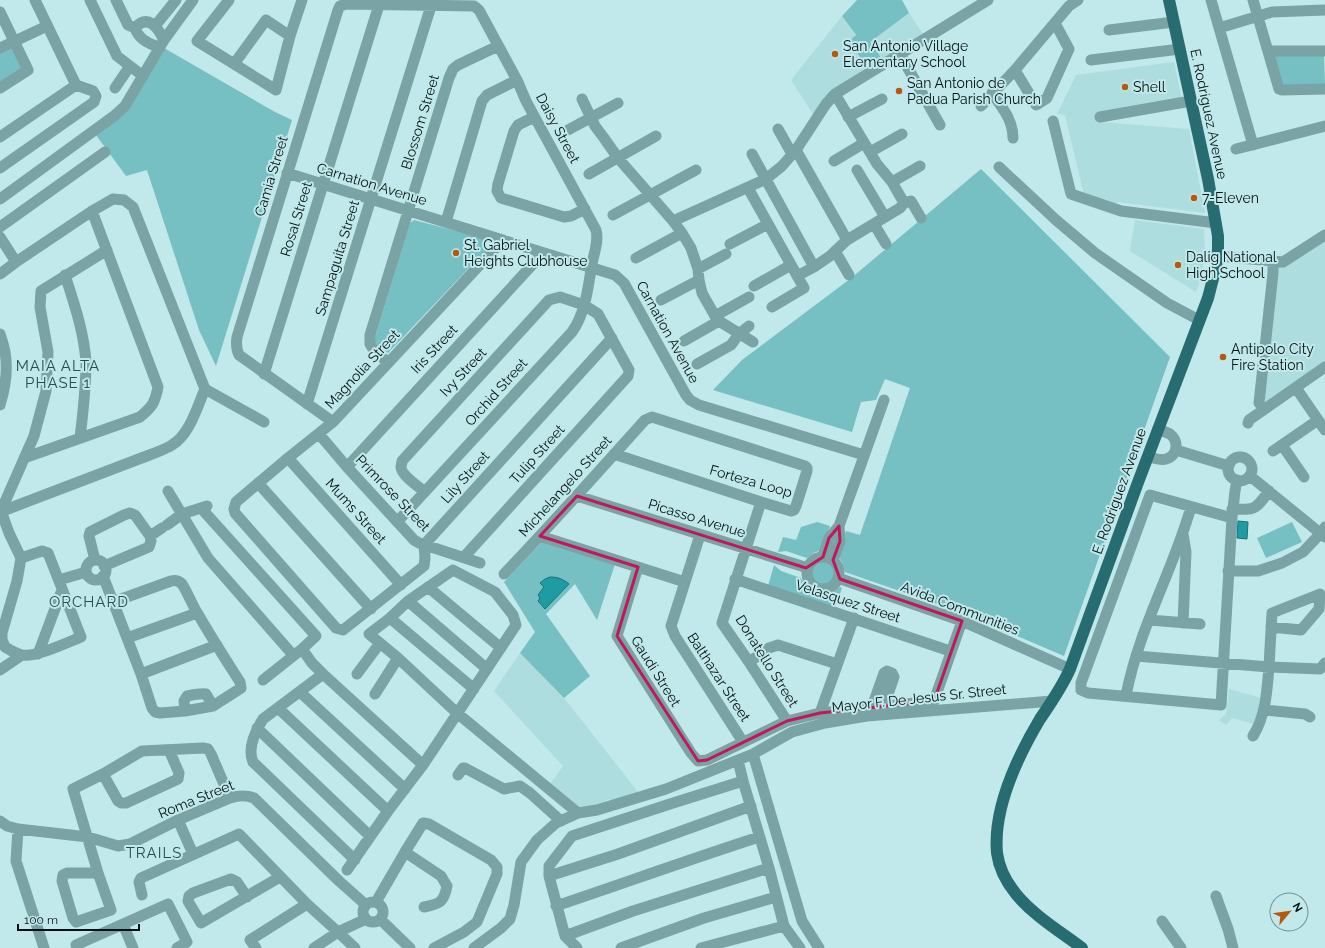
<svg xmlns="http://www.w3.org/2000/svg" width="1325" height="948" font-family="Raleway,sans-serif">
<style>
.built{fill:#addddf}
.green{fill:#76bfc3}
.water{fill:#1f9ca2;stroke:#177277}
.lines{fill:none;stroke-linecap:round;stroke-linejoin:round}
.minor{stroke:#79a3a5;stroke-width:11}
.major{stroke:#266c70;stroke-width:12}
.marked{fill:none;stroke:#c2185b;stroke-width:3;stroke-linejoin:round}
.poi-dot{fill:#b7580f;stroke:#c1e8ea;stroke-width:1.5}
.labels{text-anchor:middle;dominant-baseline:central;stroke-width:4;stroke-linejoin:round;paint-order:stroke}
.poi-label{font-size:14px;fill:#041112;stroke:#c1e8ea;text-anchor:start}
.street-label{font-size:14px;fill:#041112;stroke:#c1e8ea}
.neighbourhood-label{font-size:15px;letter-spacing:1px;fill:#2a4d4e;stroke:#c1e8ea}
</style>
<rect width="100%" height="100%" fill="#c1e8ea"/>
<path class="built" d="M909,13L923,34L882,59L870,42Z
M842,16L856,36L849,41L867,67L832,91L813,114L791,80Z
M1174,62L1182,99L1100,122L1189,129L1205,213L1117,202L1118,207L1084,195L1065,115L1057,114L1076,75Z
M1135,220L1204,229L1205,255L1202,274L1196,292L1130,251Z
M1325,241V363L1260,407L1276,267H1285Z
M520,653L564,698L639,793L612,803L609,799L598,805L575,810L547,788L563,766L494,691Z
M1229,689L1261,698L1254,724L1232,718L1226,725L1219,720L1226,714Z"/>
<path class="green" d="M857,0H902L909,13L870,42L882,59L867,67L849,41L856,35L842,16Z
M13,48L23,69L0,85V53Z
M164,48L275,112L292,120L216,366L199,330L147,170L126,176L96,135Z
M1274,55H1324L1325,84L1282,86Z
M981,169L1170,357L1064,656L966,614L845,572L842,562L838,556L846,531L860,535L910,388L885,379L876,400L861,402L852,432L713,390L742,360L850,279Z
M414,220L482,238L486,242L485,251L388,353L376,346L374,341L410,223Z
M817,522L830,526L822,551L815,552L807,558L786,551L778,552L783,537L796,540L801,527Z
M1292,522L1302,542L1266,558L1257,538Z
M542,542L615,564L597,620L575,584L546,614L590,676L564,698L520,653L535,632L504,582Z
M811 573a12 12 0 1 1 24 0a12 12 0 1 1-24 0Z
M774,565L781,571L801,578C809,595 825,601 840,587L842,588L835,608L768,586Z"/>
<path class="water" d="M1238,521L1248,522L1247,539L1237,538Z
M550,577C558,577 563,579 569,584L545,609L538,601L540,598L538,595L544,587L540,583L545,579Z"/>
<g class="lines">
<path class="minor" d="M90,0L117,56L143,76
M116,0L128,25L135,28C139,40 149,43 160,48
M229,0L197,41L276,90L290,36L302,0
M1211,0L1253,145
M1253,0L1279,89L1282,90L1325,89
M0,12L28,70L0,88
M155,26L176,0
M135,28C148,13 158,28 164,40
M1219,28L1272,12L1325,10
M1109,30L1174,22
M0,48L47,26
M1269,51H1325
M900,54L940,125
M1091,60L1180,49
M234,64L266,20L290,36
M1015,70L1036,105L1047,98L1069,49L1055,23
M115,88L130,66
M992,93C1002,107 1013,120 1013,138
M835,94L877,164L892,182L904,203
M582,99L595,126L604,138L618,158L673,221L682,233L691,248L698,269L699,280L702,293L715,316L719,321L753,342
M981,106L1015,70L1069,6L1078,0
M534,117L518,125L514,131L498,184L497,191L501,198L564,217L571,216L585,209
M848,117L882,99
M1100,117L1191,101
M1053,121L1071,194L1121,211L1216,223
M778,129L792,154
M568,130L618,103
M0,137L76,85
M1236,149L1325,126
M796,150L847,240
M870,152L902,134
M752,154L814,267
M834,161L864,143
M999,167L1056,220L1095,253L1167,303L1199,320
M0,168L94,102L96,96L93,91L76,85L35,0
M857,170L885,217
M287,173L615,275L624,283L686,395L690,400L699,405L864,455
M589,174L656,136
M892,182L920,166
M748,188L804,288L772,307
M0,199L114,116L125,106L164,40L193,0
M613,215L696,170
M673,221L766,179L782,166L796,150L826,104L835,94L988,0
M446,222L482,101L487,95L517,80
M874,224L886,244
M0,227L105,152
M0,237L16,262
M503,240L333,422L288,458L236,502L234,509L235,513L336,628L343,630L424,566L425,558L424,545L612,338
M730,244L768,224
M835,251L849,275
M1218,256L1283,262L1325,235
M636,258L682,233
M698,269L726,254
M0,274L16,262L92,211L113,199L124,200L133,207L205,389L264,422
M65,275C74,303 84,332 86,362C86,388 83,413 80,438
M797,276L814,267L830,256L847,240L900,208L904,203L911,201L921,218
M754,286L791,265
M661,300L699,280
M715,316L749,297
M0,334C2,340 4,346 5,352C8,369 5,389 0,405
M684,341L719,321
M388,363L373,349L370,344V335L449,78L453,69L458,65L498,46
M697,364L731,345L739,334L749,326
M264,374L379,5
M1296,388L1325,430
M1259,403L1273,273V261
M307,404L431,6
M333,422L239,355C236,349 236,344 237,337L338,10L340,6L346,4L474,6L479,10L517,80L526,101L596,230C599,241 594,253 592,264C588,287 586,312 572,332L397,522
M1248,423L1249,420L1325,367
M319,434L347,467L414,540L419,543L480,563
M1282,445L1304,477
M1176,450L1229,466
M1273,451L1318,420
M1148,456C1154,458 1160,461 1166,459C1178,456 1179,441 1170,434C1166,432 1162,431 1158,429
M1228 469a12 12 0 1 1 24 0a12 12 0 1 1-24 0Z
M24,458L140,417C152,407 155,403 158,387L92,211
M288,458L401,585
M347,467L543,253
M1250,476L1325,537
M258,483L371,609
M168,491L208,558L293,655
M425,492C419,487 401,475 401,467C401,466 402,462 402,461L549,300L560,297L584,305L598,314L629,370L628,376L464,557
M577,496L808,568
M761,502L722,623L749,662L787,721
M201,508L316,636L302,649L263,680
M1232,509C1256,510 1255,510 1269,491
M0,512L152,454C159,451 166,449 172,445C190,434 197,407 205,389
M1232,518L1150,495L1081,683V690L1088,693L1221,705L1232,518L1235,491L1237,480
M167,525L182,514L207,506
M700,535L671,626L675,636L743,742
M150,536L162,528
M540,536L685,582
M807 573a16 16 0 1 1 32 0a16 16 0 1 1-32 0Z
M823,557L829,538L839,526L884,400
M21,558L42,551L48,553L81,637C68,642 35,658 22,655C16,654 10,650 5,647L2,640V633L17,581L21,558L9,533L1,511L34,436L46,391L48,352L40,307L41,291L107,250
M95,560L89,536L90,532L124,515L130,513L135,515L150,536L151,541L149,547L104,566
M833,560L840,541L839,526
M86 570a10 10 0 1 1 20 0a10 10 0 1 1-20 0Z
M638,567L617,636L691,753L698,761L707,760L787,721L820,713L934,701L962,621
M1228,571H1258L1282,563L1303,552L1321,533L1325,527
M504,574C552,524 598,472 645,420L652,417L805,466L807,468V471L796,506L794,510L791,511L761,502L614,454
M103,576L141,674L152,708L155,712L160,713L185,711L213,706L241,688L240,682C226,660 211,637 198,614C192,605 188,593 182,584C179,581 175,580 171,581L113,602
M838,578L962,621L1070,669
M735,579L950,651
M59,580L86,572
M428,587L501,648
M408,601L487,669
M390,618L474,689
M1149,620L1200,624
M1183,623L1186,552L1183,534
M127,638L197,613
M302,649L312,663L323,674L423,765
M38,654L62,590
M1136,656L1269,667L1320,669L1325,663
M749,662L769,648L778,645L837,664
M0,670L22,655
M141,674L217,645
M323,674L263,719C256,730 247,748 253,762L355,860
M357,674L380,643
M300,692L405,789
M375,694L398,658
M1126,696C1138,630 1173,571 1191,507
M872,707L884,673L887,671L892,673L894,677L884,706
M278,708L388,811
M1264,710L1305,714L1310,717
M185,711L184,701L187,696C192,695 200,693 206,694L213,706
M820,713L854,618
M257,728L370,836
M1253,736C1266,715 1267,691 1269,666C1270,649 1271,631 1272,613L1320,594L1319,609L1301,630L1271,627
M753,754L802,921L819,948
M738,760L743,781L769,868L784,926L800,948
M103,774L118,801L121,803H126L178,779L179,773L169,750
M458,775L463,768H465L504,789L520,786L530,793L561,821
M178,820L193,854
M0,821L7,826L18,829L88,837L118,846L130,844L178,820L230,798C240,795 246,795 254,798L339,881L366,905
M18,829L16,861L44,948
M405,852L441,876L447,886C444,902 440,904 424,907
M347,870L388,811L423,765L516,625L513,615L495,592L453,570L408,601L390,618L369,634L398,658L457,713L578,813
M98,873H67L63,875L62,881L73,918L76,922L111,910L98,873L73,789L103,774L142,751L203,748L208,749L211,754L230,798
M549,876L618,854L751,806
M142,895L139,882L141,878L239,834L307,904L338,932L355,948
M1216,896L1228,929L1233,948
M247,897L237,882L231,879L193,893L189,896L188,901L201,923L280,877
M376,902L405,852L423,823L429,824L491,860L497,867V874L477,922L464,932L434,948
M363 912a10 10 0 1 1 20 0a10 10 0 1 1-20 0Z
M556,906C624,883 691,859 759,837
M380,919L410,948
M1162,921L1181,948
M123,924L133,948
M565,936L633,911L769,868
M76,945L168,904L187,942L177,948
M256,948L250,940L307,904
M314,948L338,932L366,919
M474,948L501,928L510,919L514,905L521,862L537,840L556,823L578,813L597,810L666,789L753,754L792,732L825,723L867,716L1052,701
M577,948L565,936L549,876V866L572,836L670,804L743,781
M621,948L704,918L776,897
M701,948L784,926"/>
<path class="major" d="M1082,948C1061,932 1033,915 1016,894C1007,883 999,868 997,853C993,809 1018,756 1040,719C1051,703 1062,687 1070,669L1137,485L1208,298L1216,267L1218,249V236L1208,179L1169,0"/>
</g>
<path class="marked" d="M577,496L806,568L823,557L829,538L839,526L840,541L833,560L840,579L962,621L934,701L820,713L787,721L707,760L698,761L617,636L638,567L540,536Z"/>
<g class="poi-dot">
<circle cx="835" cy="54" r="4"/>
<circle cx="1125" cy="87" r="4"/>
<circle cx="899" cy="91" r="4"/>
<circle cx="1194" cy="198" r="4"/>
<circle cx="456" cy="253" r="4"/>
<circle cx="1178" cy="265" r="4"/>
<circle cx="1223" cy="357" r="4"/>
</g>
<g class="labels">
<g class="poi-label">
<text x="843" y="46">San Antonio Village<tspan x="843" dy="16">Elementary School</tspan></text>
<text x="907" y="83">San Antonio de<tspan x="907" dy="16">Padua Parish Church</tspan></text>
<text x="1133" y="87">Shell</text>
<text x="1202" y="198">7-Eleven</text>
<text x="464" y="245">St. Gabriel<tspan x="464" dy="16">Heights Clubhouse</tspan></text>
<text x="1186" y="257">Dalig National<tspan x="1186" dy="16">High School</tspan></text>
<text x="1231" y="349">Antipolo City<tspan x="1231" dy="16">Fire Station</tspan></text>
</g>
<g class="street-label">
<text transform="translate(1209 114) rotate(78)">E. Rodriguez Avenue</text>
<text transform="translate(420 122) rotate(-73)">Blossom Street</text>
<text transform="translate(558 128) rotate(62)">Daisy Street</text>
<text transform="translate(271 176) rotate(-73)">Camia Street</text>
<text transform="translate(372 184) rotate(17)">Carnation Avenue</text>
<text transform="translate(296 219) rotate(-73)">Rosal Street</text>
<text transform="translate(337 258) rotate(-73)">Sampaguita Street</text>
<text transform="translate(668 332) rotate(61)">Carnation Avenue</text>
<text transform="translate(434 349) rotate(-47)">Iris Street</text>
<text transform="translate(362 369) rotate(-47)">Magnolia Street</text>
<text transform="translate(463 372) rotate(-47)">Ivy Street</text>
<text transform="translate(496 392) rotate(-48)">Orchid Street</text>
<text transform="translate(537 454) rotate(-48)">Tulip Street</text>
<text transform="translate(465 477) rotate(-48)">Lily Street</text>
<text transform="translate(751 481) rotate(16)">Forteza Loop</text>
<text transform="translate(565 486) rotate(-48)">Michelangelo Street</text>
<text transform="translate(1119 491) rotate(-70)">E. Rodriguez Avenue</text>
<text transform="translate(393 493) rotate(46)">Primrose Street</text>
<text transform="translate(356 511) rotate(48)">Mums Street</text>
<text transform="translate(697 518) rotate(17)">Picasso Avenue</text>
<text transform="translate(848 601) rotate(18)">Velasquez Street</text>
<text transform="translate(960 608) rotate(21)">Avida Communities</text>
<text transform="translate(767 661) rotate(58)">Donatello Street</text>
<text transform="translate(656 671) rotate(58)">Gaudi Street</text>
<text transform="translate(719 677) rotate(57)">Balthazar Street</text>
<text transform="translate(919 698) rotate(-6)">Mayor F. De Jesus Sr. Street</text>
<text transform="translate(196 799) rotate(-22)">Roma Street</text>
</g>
<g class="neighbourhood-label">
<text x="58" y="366">MAIA ALTA<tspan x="58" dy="17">PHASE 1</tspan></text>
<text x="89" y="602">ORCHARD</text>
<text x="154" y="853">TRAILS</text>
</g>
</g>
<g transform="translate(1289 912) rotate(61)"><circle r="19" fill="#c1e8ea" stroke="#759294"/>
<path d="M0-3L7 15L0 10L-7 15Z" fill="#b7580f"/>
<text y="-6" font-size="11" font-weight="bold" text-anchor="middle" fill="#041112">N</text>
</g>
<path d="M18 924v6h121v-6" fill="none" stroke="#041112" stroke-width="2"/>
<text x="24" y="924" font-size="12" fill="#041112" stroke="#c1e8ea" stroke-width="3" paint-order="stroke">100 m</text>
</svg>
